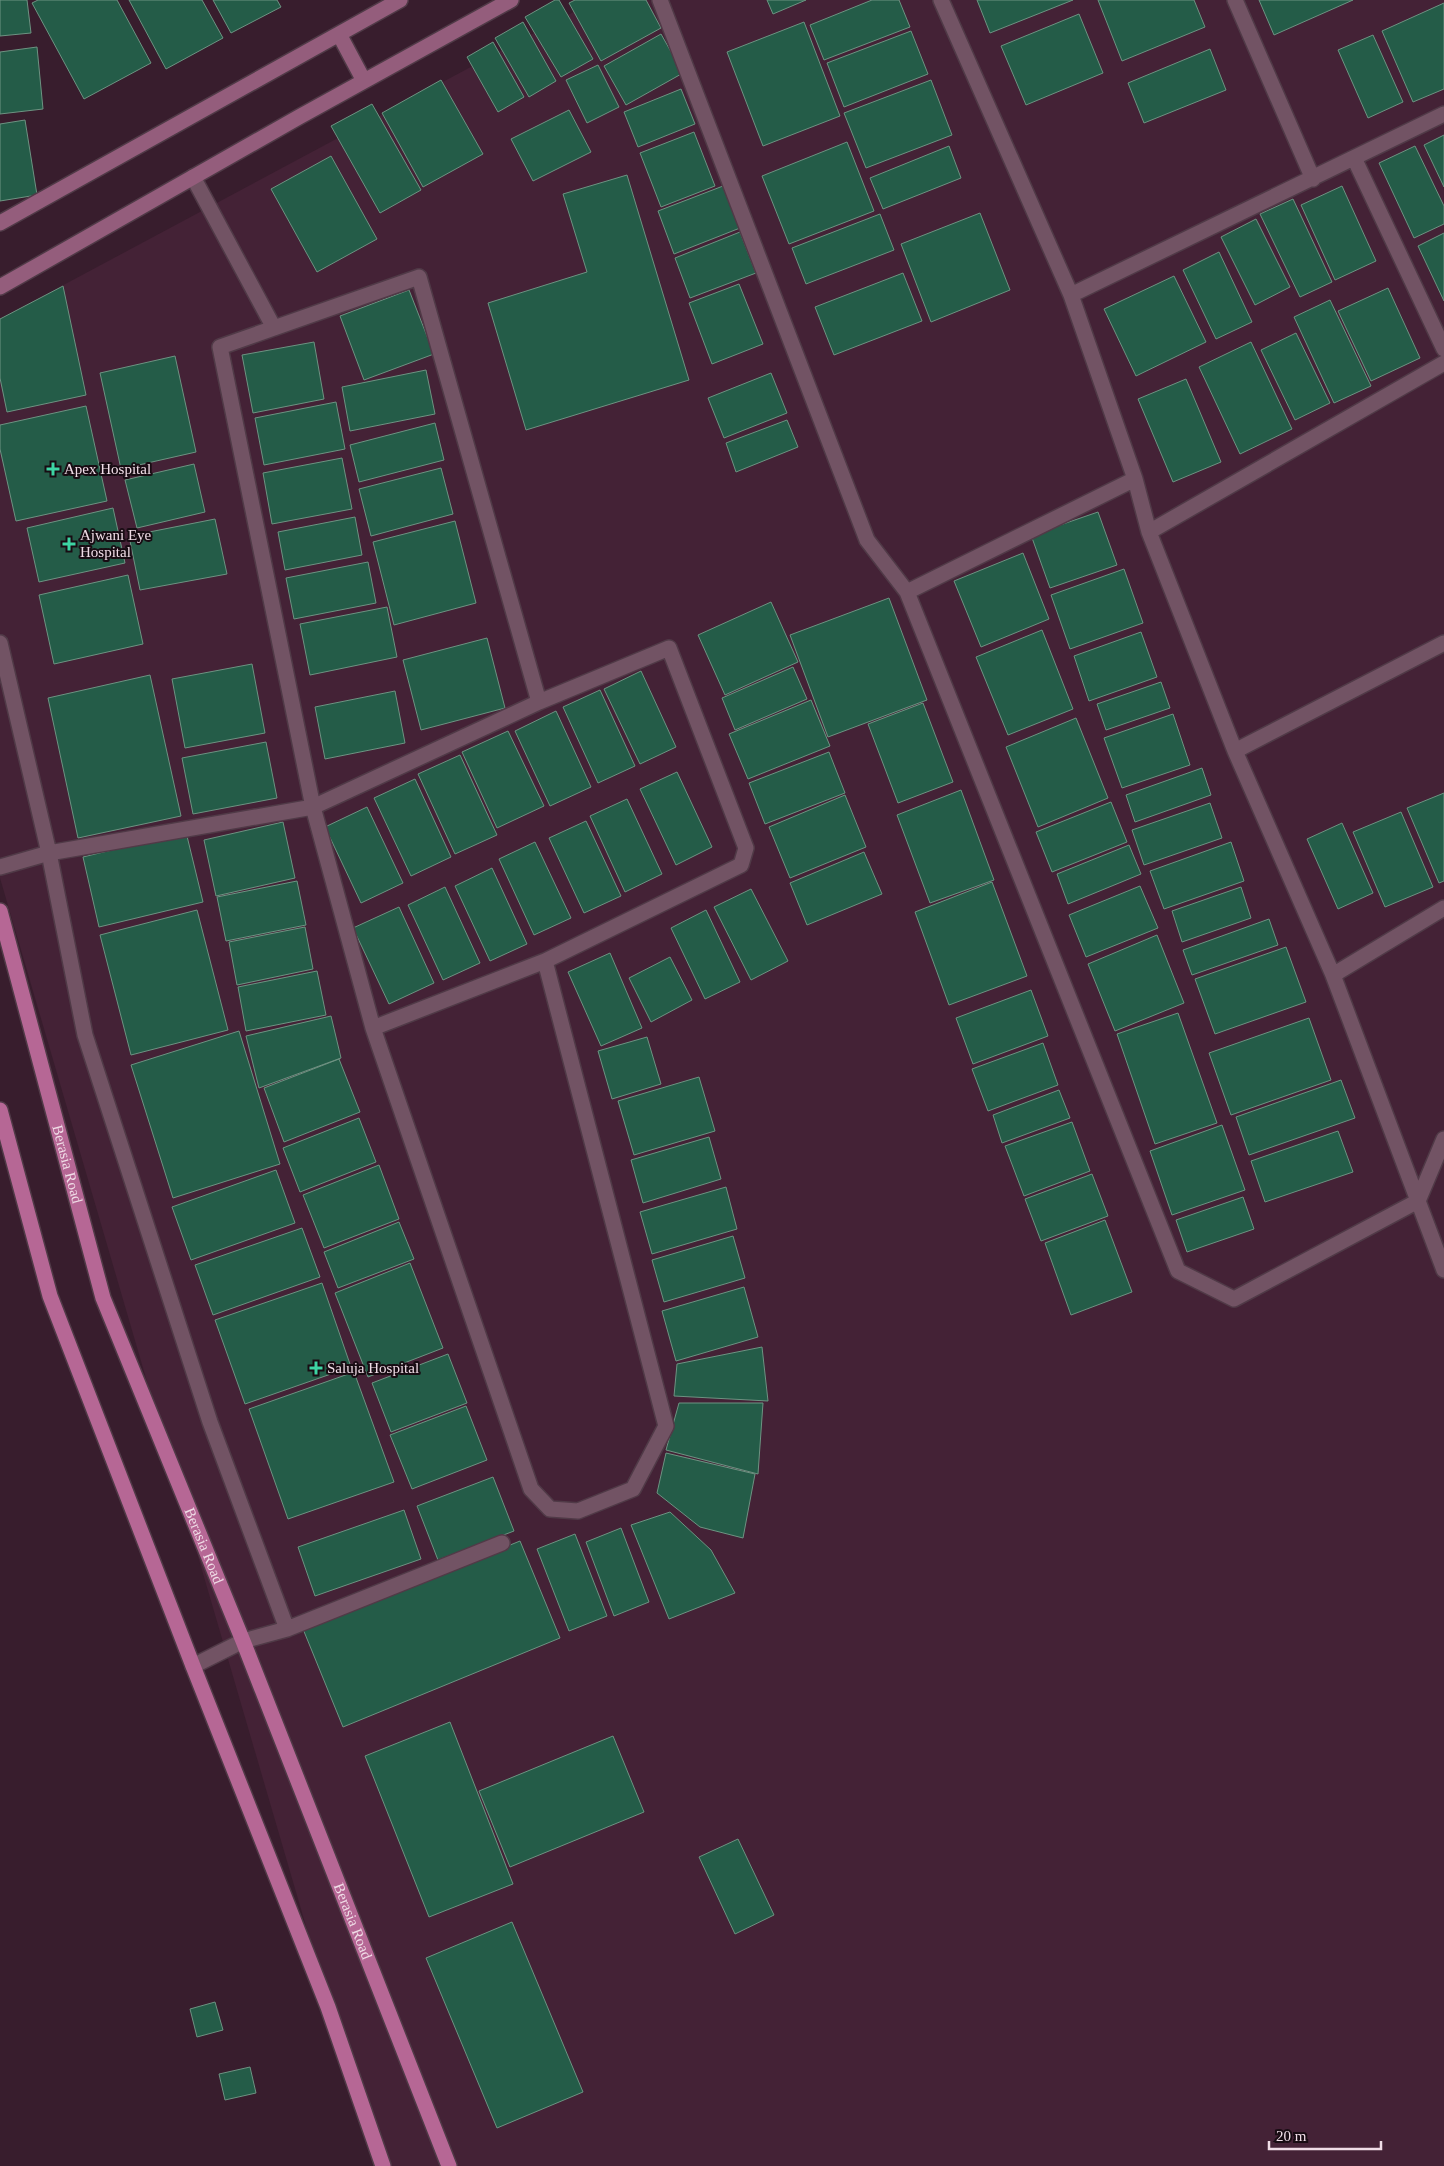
<svg xmlns="http://www.w3.org/2000/svg" width="1444" height="2166" font-family="Georgia,serif">
<style>
.built{fill:#442236}
.building{fill:#245c48;stroke:#6d9382}
.lines{fill:none;stroke-linecap:round;stroke-linejoin:round}
.minor-casing{stroke:#503a47;stroke-width:18}
.secondary-casing{stroke:#503a47;stroke-width:18}
.primary-casing{stroke:#503a47;stroke-width:18}
.minor{stroke:#725364;stroke-width:15}
.secondary{stroke:#945d7c;stroke-width:15}
.primary{stroke:#b66795;stroke-width:15}
.poi-dot{fill:#3dd4a3;stroke:#180c13;stroke-width:2}
.labels{text-anchor:middle;dominant-baseline:central;stroke-width:4;stroke-linejoin:round;paint-order:stroke}
.poi-label{font-size:15px;fill:#f0dde7;stroke:#180c13;text-anchor:start}
.street-label{font-size:15px;fill:#f0dde7;stroke:#180c13}
</style>
<rect width="100%" height="100%" fill="#381d2d"/>
<path class="built" d="M596,0H1444V2166H376L0,878V319Z"/>
<path class="building" d="M0,0H27L31,33L0,36Z
M38,0H117L151,63L84,99L32,3Z
M129,0H202L223,38L166,69Z
M213,0H277L281,7L231,33Z
M555,0H559L593,59L561,77L525,17Z
M575,0H646L661,28L601,61L569,3Z
M767,0H806L773,14Z
M872,0H899L910,27L824,60L810,25Z
M977,0H1073L990,33Z
M1098,0H1194L1205,27L1122,61Z
M1259,0H1353L1274,35Z
M1444,3V89L1413,102L1382,31Z
M1079,14L1103,73L1026,105L1001,46Z
M523,22L556,81L529,97L495,38Z
M804,22L840,116L763,146L727,52Z
M911,31L928,74L844,107L827,63Z
M661,34L683,73L626,105L604,66Z
M1373,35L1403,102L1368,118L1338,50Z
M493,42L524,97L498,112L467,57Z
M37,47L43,109L0,114V52Z
M1210,49L1226,90L1144,123L1128,83Z
M598,65L619,107L587,123L566,80Z
M441,80L483,154L423,187L382,113Z
M931,80L952,135L866,168L844,113Z
M681,89L695,124L638,147L624,112Z
M372,104L421,190L380,213L331,126Z
M569,110L591,152L533,181L511,139Z
M25,120L37,195L0,201V124Z
M694,132L715,186L661,207L640,153Z
M1444,135V187L1424,145Z
M847,142L874,211L789,244L762,176Z
M949,146L961,178L883,209L870,178Z
M1415,146L1444,206V224L1414,238L1379,163Z
M331,156L377,239L317,272L271,189Z
M627,175L689,380L526,430L488,303L587,272L563,194Z
M723,186L740,228L674,254L658,211Z
M1342,186L1376,261L1335,280L1301,205Z
M1293,199L1332,282L1300,297L1260,214Z
M980,213L1010,290L931,322L901,244Z
M880,214L894,250L806,284L792,248Z
M1256,219L1290,287L1255,305L1221,237Z
M740,232L756,273L690,298L675,258Z
M1444,233V301L1418,246Z
M1219,252L1252,322L1216,339L1183,270Z
M903,273L922,321L834,355L815,307Z
M1174,276L1206,342L1136,376L1104,309Z
M739,284L763,344L712,364L689,303Z
M63,286L86,395L7,412L0,378V319Z
M1388,288L1420,358L1371,381L1338,311Z
M409,290L434,354L364,380L340,316Z
M1330,300L1371,386L1334,403L1294,317Z
M1296,333L1330,403L1295,420L1261,350Z
M314,342L324,399L253,413L242,355Z
M1251,342L1292,429L1240,454L1199,367Z
M175,356L196,452L121,469L100,373Z
M426,370L435,414L350,431L342,387Z
M771,373L787,413L724,438L708,398Z
M1186,379L1221,462L1173,482L1138,399Z
M336,402L345,449L264,465L255,418Z
M86,406L107,501L16,521L0,449V425Z
M787,420L798,447L736,472L726,443Z
M435,423L444,460L359,482L350,445Z
M342,458L352,509L272,524L263,473Z
M194,464L205,512L137,528L125,480Z
M441,468L453,514L371,536L359,489Z
M113,508L125,563L39,582L27,528Z
M1098,512L1117,565L1050,588L1031,535Z
M355,517L362,555L285,570L278,532Z
M215,519L227,574L140,590L129,536Z
M455,521L476,603L394,625L373,542Z
M1023,553L1049,619L981,647L954,581Z
M368,562L376,603L294,619L286,578Z
M1124,569L1143,623L1070,649L1051,595Z
M128,575L143,644L54,664L39,595Z
M889,598L927,700L828,737L790,635Z
M771,602L798,662L725,695L698,635Z
M387,607L397,657L310,675L300,624Z
M1042,630L1073,709L1008,735L976,657Z
M1141,632L1157,677L1089,701L1074,656Z
M487,638L505,708L421,730L403,660Z
M252,664L265,733L185,748L172,679Z
M793,667L807,699L735,730L722,698Z
M641,671L676,747L640,764L604,689Z
M150,675L181,816L78,838L48,698Z
M1161,682L1170,708L1106,730L1097,704Z
M600,690L635,766L598,783L563,707Z
M395,691L405,743L325,759L315,707Z
M811,700L830,746L748,779L729,734Z
M923,703L953,782L898,803L868,724Z
M556,711L591,787L550,806L515,731Z
M1173,714L1190,765L1122,788L1104,738Z
M1076,718L1108,798L1038,827L1006,747Z
M508,731L544,806L497,828L462,752Z
M266,742L277,798L193,814L182,758Z
M829,752L845,793L765,824L749,783Z
M460,755L497,835L455,854L418,774Z
M1202,768L1211,795L1135,822L1126,795Z
M677,772L712,847L676,865L640,789Z
M415,779L451,857L411,876L374,798Z
M961,790L994,880L930,903L897,815Z
M1444,793V881L1439,883L1407,808Z
M845,795L866,847L790,878L769,827Z
M627,799L662,874L625,892L590,816Z
M1111,802L1127,842L1052,872L1036,832Z
M1210,803L1222,838L1144,865L1132,830Z
M367,807L403,883L361,903L325,827Z
M1401,812L1433,887L1385,907L1353,832Z
M586,821L621,896L584,913L549,838Z
M283,822L295,878L216,896L204,840Z
M1342,823L1373,893L1338,909L1307,839Z
M186,832L203,902L99,927L83,857Z
M535,842L571,918L534,935L499,859Z
M1231,842L1244,881L1164,909L1150,871Z
M1129,845L1141,874L1068,904L1057,874Z
M864,852L882,894L807,925L790,883Z
M492,868L527,944L490,961L455,886Z
M297,881L306,925L226,941L217,897Z
M992,882L1027,976L949,1005L915,912Z
M1140,886L1158,928L1086,957L1069,915Z
M445,887L480,963L443,980L408,905Z
M1241,887L1251,918L1182,942L1172,911Z
M751,889L788,961L751,980L714,907Z
M399,907L434,983L389,1004L353,928Z
M197,910L228,1030L131,1055L100,935Z
M706,910L740,982L705,999L671,928Z
M1269,919L1278,945L1192,975L1183,950Z
M305,927L313,969L237,985L229,942Z
M1157,935L1184,1003L1115,1031L1088,964Z
M1286,947L1306,1002L1215,1034L1195,979Z
M610,953L642,1028L601,1046L568,972Z
M670,957L692,1000L651,1022L629,978Z
M317,971L326,1015L246,1031L238,987Z
M1031,990L1048,1036L973,1064L956,1018Z
M1178,1013L1217,1123L1155,1144L1117,1034Z
M331,1016L341,1058L259,1088L246,1036Z
M1309,1018L1331,1080L1231,1115L1209,1053Z
M239,1031L280,1164L173,1198L131,1065Z
M647,1037L661,1084L612,1099L598,1051Z
M1043,1043L1058,1085L988,1111L972,1069Z
M339,1059L360,1112L284,1142L264,1088Z
M699,1077L715,1131L634,1155L618,1101Z
M1341,1080L1355,1118L1249,1155L1236,1117Z
M1059,1090L1070,1118L1002,1143L993,1115Z
M359,1118L376,1162L300,1192L283,1148Z
M1072,1122L1090,1171L1024,1196L1005,1146Z
M1222,1125L1245,1190L1172,1215L1150,1151Z
M1338,1131L1353,1172L1265,1202L1251,1161Z
M709,1137L721,1179L643,1203L631,1160Z
M379,1165L399,1219L324,1248L303,1195Z
M276,1170L295,1223L191,1260L172,1207Z
M1092,1174L1108,1216L1041,1241L1025,1199Z
M726,1187L737,1229L652,1254L640,1212Z
M1243,1197L1254,1229L1187,1252L1176,1220Z
M1105,1220L1132,1292L1071,1315L1045,1243Z
M399,1222L414,1259L338,1288L324,1252Z
M302,1228L320,1277L213,1315L195,1265Z
M733,1236L745,1278L664,1302L652,1260Z
M410,1263L443,1348L368,1377L335,1293Z
M322,1283L351,1367L245,1404L215,1320Z
M744,1287L758,1337L676,1361L662,1311Z
M762,1347L768,1401L674,1396L677,1364Z
M448,1354L467,1403L391,1432L372,1383Z
M354,1372L394,1482L288,1519L249,1409Z
M679,1403H763L758,1474L666,1450Z
M466,1406L487,1460L412,1489L390,1435Z
M666,1453L755,1474L743,1538L700,1527L657,1493Z
M493,1477L514,1531L438,1560L417,1506Z
M404,1510L421,1559L315,1596L298,1547Z
M670,1512L711,1550L735,1593L669,1619L631,1525Z
M621,1528L649,1602L614,1616L586,1542Z
M575,1534L607,1616L569,1631L537,1549Z
M520,1541L560,1638L343,1727L303,1629Z
M450,1722L513,1884L429,1917L365,1756Z
M613,1736L644,1812L510,1867L479,1791Z
M738,1839L774,1915L735,1934L699,1857Z
M512,1922L583,2092L497,2128L426,1958Z
M215,2002L223,2030L197,2037L190,2009Z
M250,2067L256,2093L225,2100L219,2074Z"/>
<g class="lines">
<defs>
<path id="minor" d="M660,0L867,540L907,592L1178,1271L1234,1299L1418,1201L1444,1139
M941,0L1071,295L1135,479L1149,532L1235,751L1333,975L1444,1270
M1235,0L1313,179
M1354,158L1444,349
M193,177L274,328
M1071,295L1444,114
M1149,532L1444,363
M907,592L1135,479
M0,643L49,853L85,1035L210,1422L287,1629
M539,702L419,277L220,347L313,807L373,1028L531,1489L550,1509L578,1511L633,1489L666,1426L545,961
M1235,751L1444,643
M0,867L49,853L313,807L539,702L669,648L746,848L741,865L545,961L373,1028
M1333,975L1444,908
M193,1666L243,1641L287,1629L502,1543"/>
<path id="secondary" d="M339,34L364,81
M0,223L400,0
M0,287L299,117L511,0"/>
<g id="primary">
<path id="s1" d="M0,911L103,1298L243,1641L449,2166"/>
<path d="M0,1110L50,1296L193,1666L328,2007L383,2166"/>
</g>
</defs>
<use href="#minor" class="minor-casing"/>
<use href="#secondary" class="secondary-casing"/>
<use href="#primary" class="primary-casing"/>
<use href="#minor" class="minor"/>
<use href="#secondary" class="secondary"/>
<use href="#primary" class="primary"/>
</g>
<g class="poi-dot">
<path d="M50.5 461.5h5v5h5v5h-5v5h-5v-5h-5v-5h5z"/>
<path d="M66.5 536.5h5v5h5v5h-5v5h-5v-5h-5v-5h5z"/>
<path d="M313.5 1360.5h5v5h5v5h-5v5h-5v-5h-5v-5h5z"/>
</g>
<g class="labels">
<g class="poi-label">
<text x="64" y="469">Apex Hospital</text>
<text x="80" y="535">Ajwani Eye<tspan x="80" dy="17">Hospital</tspan></text>
<text x="327" y="1368">Saluja Hospital</text>
</g>
<g class="street-label">
<text stroke="none"><textPath href="#s1" startOffset="262">Berasia Road</textPath></text>
<text stroke="none"><textPath href="#s1" startOffset="668">Berasia Road</textPath></text>
<text stroke="none"><textPath href="#s1" startOffset="1072">Berasia Road</textPath></text>
</g>
</g>
<path d="M1269 2141v8h112v-8" fill="none" stroke="#f0dde7" stroke-width="2.5"/>
<text x="1276" y="2141" font-size="15" fill="#f0dde7" stroke="#180c13" stroke-width="4" paint-order="stroke">20 m</text>
</svg>
